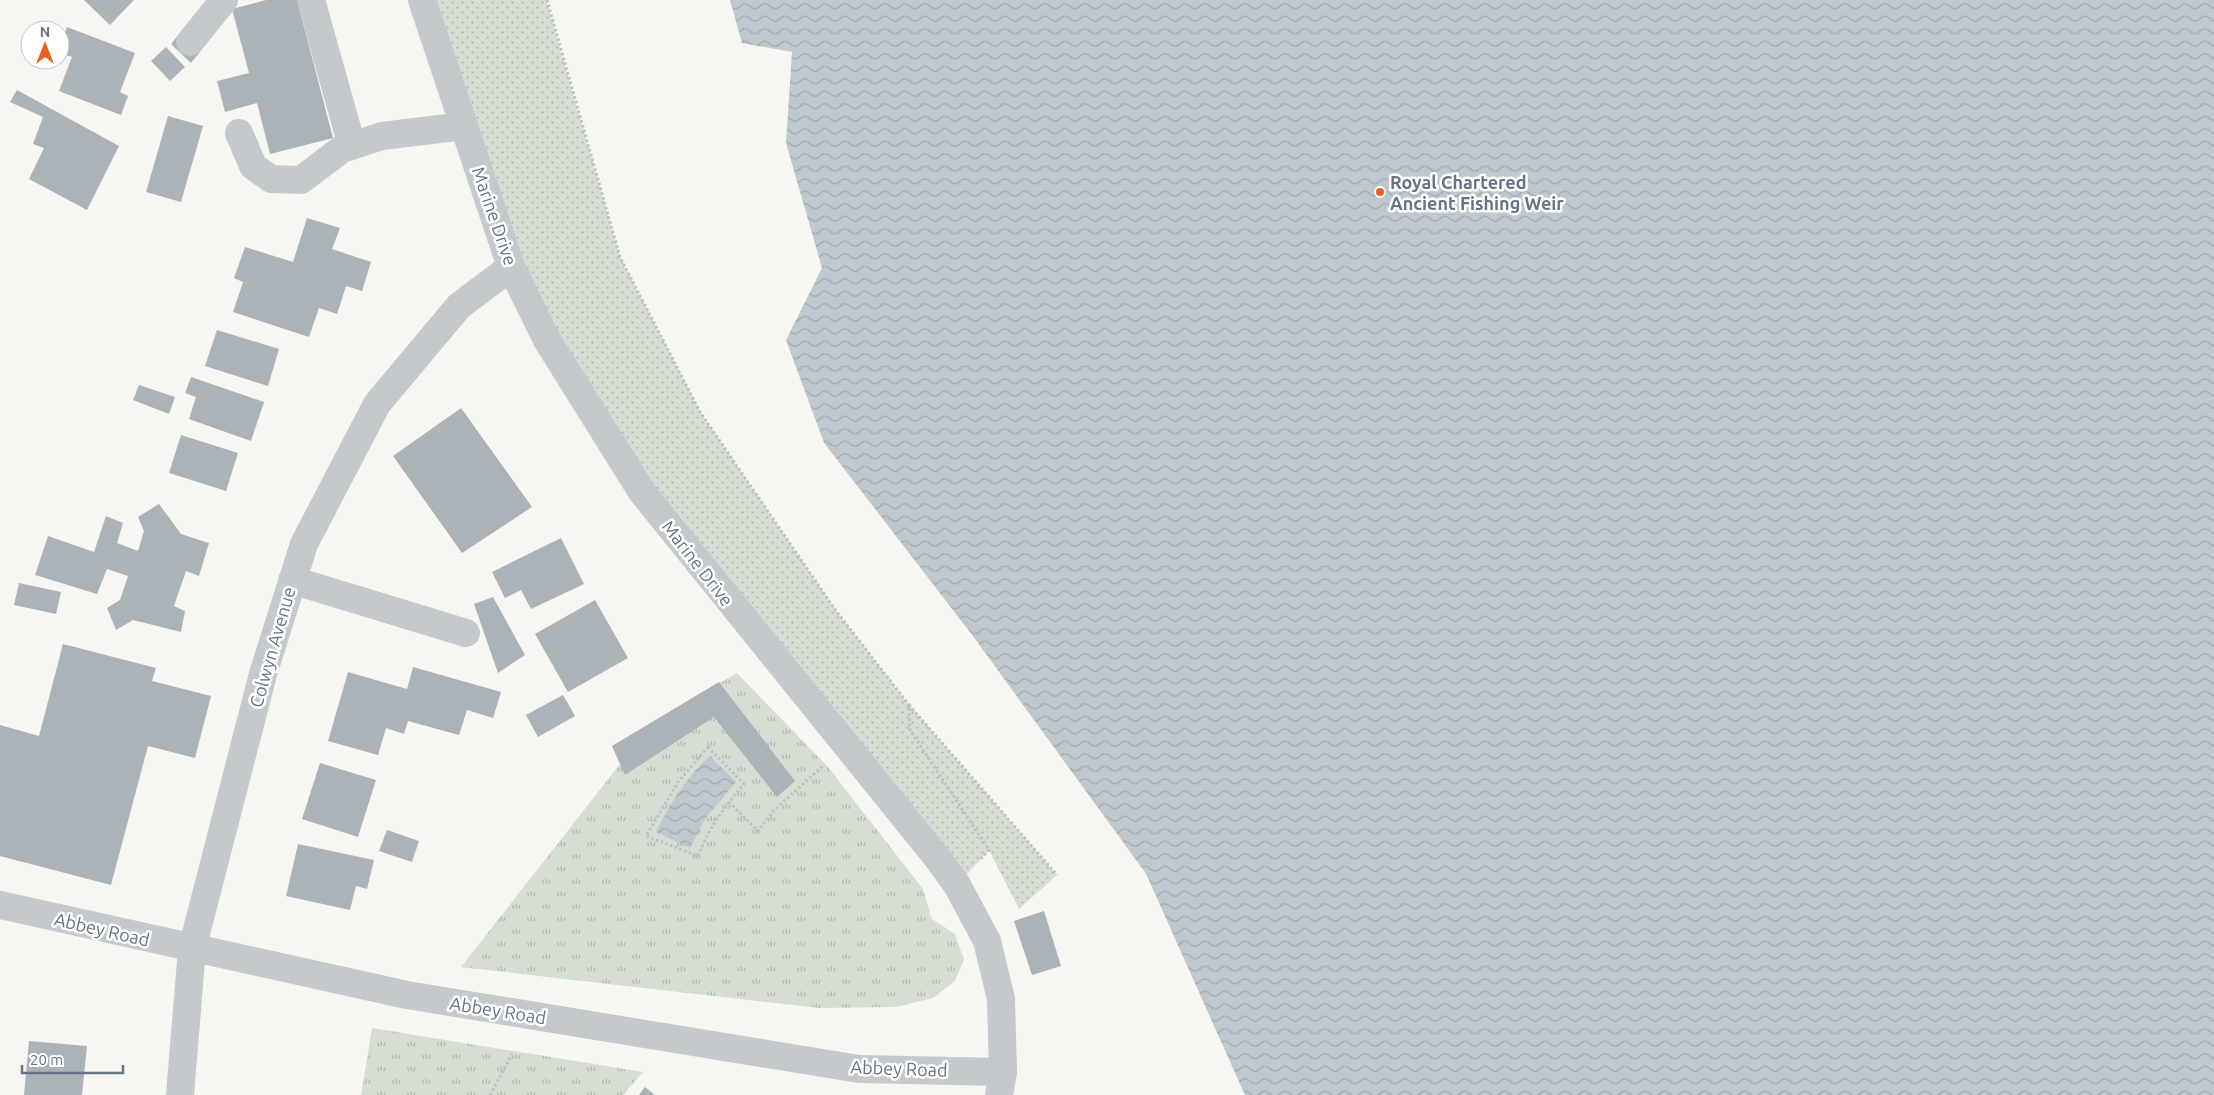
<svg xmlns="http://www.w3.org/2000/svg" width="2214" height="1095" font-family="Ubuntu,sans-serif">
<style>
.grass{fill:url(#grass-dots)}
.park{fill:url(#park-tufts)}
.water{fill:url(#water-waves)}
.pier{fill:#f6f6f2}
.building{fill:#abb3b9}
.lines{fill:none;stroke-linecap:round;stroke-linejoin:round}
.path{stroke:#bfc0c3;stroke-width:3;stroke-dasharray:2.5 2.5;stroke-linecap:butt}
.minor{stroke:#c6c9cc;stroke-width:28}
.poi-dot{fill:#e9601f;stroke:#fff;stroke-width:2}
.labels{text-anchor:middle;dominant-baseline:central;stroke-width:5;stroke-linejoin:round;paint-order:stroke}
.poi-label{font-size:18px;font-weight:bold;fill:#647385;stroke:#fff;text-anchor:start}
.street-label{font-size:18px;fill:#647385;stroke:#fff}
</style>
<defs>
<pattern id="grass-dots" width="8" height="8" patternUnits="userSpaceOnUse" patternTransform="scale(1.25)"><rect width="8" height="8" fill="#d6ded3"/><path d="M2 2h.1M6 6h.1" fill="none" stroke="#b1b8b1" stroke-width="1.8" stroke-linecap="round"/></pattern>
<pattern id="park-tufts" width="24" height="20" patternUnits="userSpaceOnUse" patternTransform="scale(1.25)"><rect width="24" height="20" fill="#d6ded3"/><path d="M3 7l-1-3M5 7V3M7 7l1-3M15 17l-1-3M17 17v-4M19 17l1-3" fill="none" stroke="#b1b8b1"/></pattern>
<pattern id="water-waves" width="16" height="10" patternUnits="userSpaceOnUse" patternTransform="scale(1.25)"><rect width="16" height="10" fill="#bec8ce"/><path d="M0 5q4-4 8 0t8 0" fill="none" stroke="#9ea7ad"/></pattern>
</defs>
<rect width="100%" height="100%" fill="#f6f6f2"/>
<path class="grass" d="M422,0H546L620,257L700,412L834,608L909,705L1057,875L1019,909L989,850L957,885L727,599L547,340Z"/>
<path class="park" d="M737,673L828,767L923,889L932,919L955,934L964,960L955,981L933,998L896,1007L819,1008L461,967L620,764L612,746Z
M372,1028L643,1072L623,1095H361Z"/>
<path class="water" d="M730,0H2214V1095H1244L1146,874L972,635L824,443L786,340L822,268L786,143L792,52L742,43Z
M710,756L736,782L705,819L690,848L656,832C671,803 685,778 710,756Z"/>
<path class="pier" d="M784,338L824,443L972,635L1146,874L1245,1095H1242L1144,875L970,636L822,445L783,341Z"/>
<path class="building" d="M84,0H134L110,25Z
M266,0H297L333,138L270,154L257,103L225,112L217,81L249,73L232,9Z
M67,27L135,53L120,92L128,96L121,115L59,91L72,57L60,53V44Z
M180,33L200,52L191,63L171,44Z
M166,47L185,67L170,81L151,61Z
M17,90L119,146L87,210L29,179L44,148L33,144L43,117L10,102Z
M168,116L203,126L181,202L146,192Z
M307,218L340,228L332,249L371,262L362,291L346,286L337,314L319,308L309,337L233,312L243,282L234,278L245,247L293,262Z
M217,330L279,349L268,386L205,366Z
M191,377L264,402L251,441L189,419L196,397L185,393Z
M139,385L175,397L169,414L133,400Z
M461,408L532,507L462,553L393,456Z
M181,435L238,453L226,491L169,473Z
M159,504L181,534L209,543L199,576L186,571L174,606L185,611L181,632L133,620L116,630L107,608L120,600L128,576L107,569L97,594L35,575L48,536L94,552L106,516L123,523L117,543L138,551L144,531L138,517Z
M561,538L584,584L531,609L521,590L505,598L492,572Z
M19,583L61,592L56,614L14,605Z
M493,597L525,655L498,673L474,604Z
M595,600L628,658L568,692L535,634Z
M63,644L156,668L152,681L211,696L195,758L148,746L111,885L0,856V725L39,736Z
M413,667L501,692L493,718L467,710L459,735L408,721L404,734L386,728L378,755L328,741L348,672L407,689Z
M719,682L795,781L777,797L714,717L625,775L612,746Z
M563,695L575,716L538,737L526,715Z
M320,763L376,780L358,837L302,819Z
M387,830L419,841L412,862L379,851Z
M298,844L374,860L367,889L356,886L350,910L286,896Z
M1044,911L1061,966L1032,975L1014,921Z
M29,1041L87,1046L82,1095H24Z
M645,1087L655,1095H639Z"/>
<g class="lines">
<path class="path" d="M547,0L620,257L700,412L834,608L909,705L910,730L989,850L979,861
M909,705L1057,875
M708,747L744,784C724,807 709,828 698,856L646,836L678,782Z
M729,802L758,831L773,811L823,766
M490,1095L512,1054"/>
<path class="minor" d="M311,0L352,146
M422,0L511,267L547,340L642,492L939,860L957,885L987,941L1001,999L1003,1072L999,1095
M190,42L224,0
M239,133L253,166L271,179L301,180L342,149L382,136L464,126
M292,580L466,633
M0,905L407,995L859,1069L1003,1072
M180,1095L192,949L263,674L304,544L377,404L459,306L511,267"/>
</g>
<circle class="poi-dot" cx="1380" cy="192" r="5"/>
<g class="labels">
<g class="poi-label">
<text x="1390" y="182">Royal Chartered<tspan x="1390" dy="21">Ancient Fishing Weir</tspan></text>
</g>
<g class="street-label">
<text transform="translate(495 216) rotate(71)">Marine Drive</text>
<text transform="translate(698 563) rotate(52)">Marine Drive</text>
<text transform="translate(272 647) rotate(-74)">Colwyn Avenue</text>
<text transform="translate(102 929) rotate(13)">Abbey Road</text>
<text transform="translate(498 1010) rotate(9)">Abbey Road</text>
<text transform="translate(899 1068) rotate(2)">Abbey Road</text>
</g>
</g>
<g transform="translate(45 45)"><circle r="24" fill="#ffffff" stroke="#c1c7ce"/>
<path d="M0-4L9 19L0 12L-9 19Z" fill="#e9601f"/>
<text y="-8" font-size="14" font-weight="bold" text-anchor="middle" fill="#647385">N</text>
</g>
<path d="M22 1065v8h101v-8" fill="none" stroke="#647385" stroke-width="2.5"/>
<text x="30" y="1065" font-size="15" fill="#647385" stroke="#ffffff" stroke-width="4" paint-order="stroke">20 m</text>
</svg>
